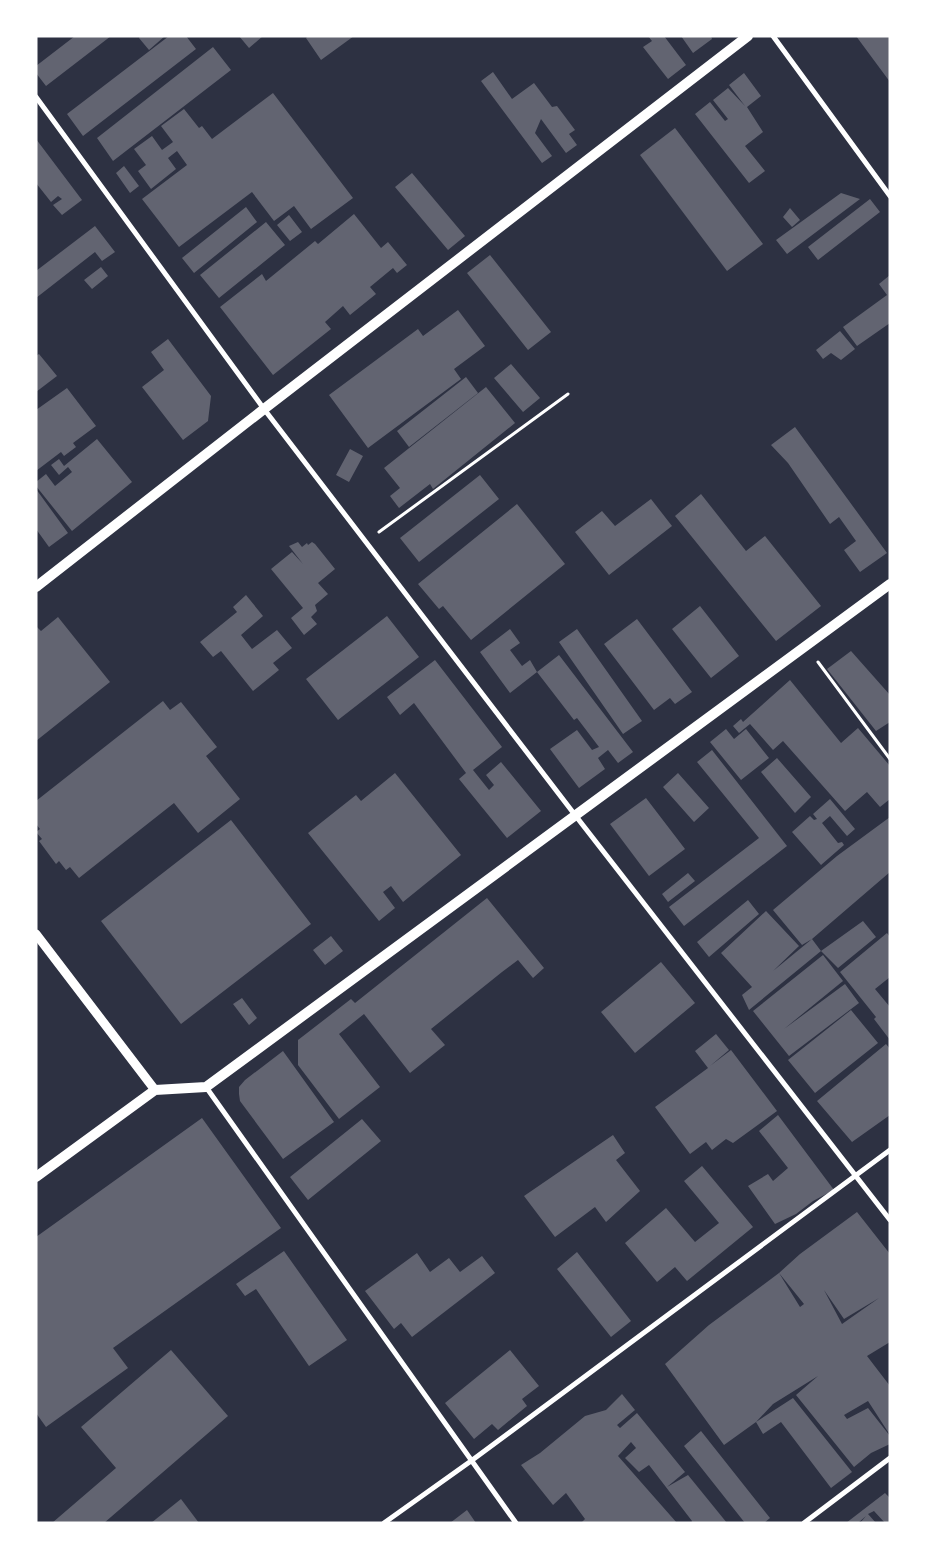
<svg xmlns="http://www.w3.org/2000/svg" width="926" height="1559" font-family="Jost,sans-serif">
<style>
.building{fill:#626471;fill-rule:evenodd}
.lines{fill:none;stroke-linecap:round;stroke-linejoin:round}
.path{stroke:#fff;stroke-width:3}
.minor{stroke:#fff;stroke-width:5}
.tertiary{stroke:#fff;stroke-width:9}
.secondary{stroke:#fff;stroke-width:10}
</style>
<rect width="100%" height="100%" fill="#2d3142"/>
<path class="building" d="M75,36H111L46,86L36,73V66Z
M140,36H165L149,50L139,38Z
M169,36H186L196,49L83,136L67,114Z
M239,36H263L249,48Z
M308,36H354L321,60L306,38Z
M648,36H664L686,65L668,79L643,47L652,41Z
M681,36H711L712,39L693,53Z
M856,36H890V82Z
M213,47L231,70L113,161L97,138Z
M493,72L512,99L534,83L552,107L557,106L575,130L569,134L577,145L566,153L541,119L535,133L552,156L542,163L481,81Z
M744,73L761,96L747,107L763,132L745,146L765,171L749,183L695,114L710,102L725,121L728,119L713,100L728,88L745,106L729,85Z
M273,93L353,198L311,229L294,206L274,221L252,192L179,247L142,199L187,165L177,151L168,158L176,169L151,189L138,171L146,165L134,149L152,136L162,150L173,142L161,126L184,109L199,128L202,126L212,139Z
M675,128L763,244L727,271L640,155Z
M36,139L82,200L62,215L53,205L62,199L58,196L51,202L36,183Z
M124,166L139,186L130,193L116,173Z
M412,173L465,236L448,250L395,187Z
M841,193L860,199L787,254L776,240Z
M870,199L880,212L818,260L808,247Z
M246,207L257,222L194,273L182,258Z
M790,208L800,220L792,227L783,217Z
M354,214L381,248L388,242L407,265L397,273L393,268L370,287L376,294L350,315L343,306L325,322L331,329L273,375L220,307L262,274L266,281L315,241L318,244Z
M289,215L302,232L290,241L277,225Z
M266,222L285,245L219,298L200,275Z
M95,226L115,252L102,261L95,252L36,298V271Z
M490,255L551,332L528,350L467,273Z
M101,267L108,276L92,289L84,280Z
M890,275V323L857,346L843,327L887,295L879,284Z
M458,310L485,346L454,369L461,379L368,448L329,395L418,329L423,336Z
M840,331L855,349L841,360L831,353L823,359L816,350Z
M168,339L211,396L208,421L183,440L142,387L164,370L151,352Z
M39,354L57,376L36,392V356Z
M511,364L540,398L523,412L494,378Z
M466,377L478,393L409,447L397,431Z
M486,387L515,423L433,489L430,484L399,508L390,496L400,488L384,468Z
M67,388L96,426L73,443L76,447L64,456L61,452L36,471V410Z
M795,427L887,553L860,572L844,550L856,541L839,517L830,524L788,463L771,445Z
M97,439L132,482L72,531L36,486V482L46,474L55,486L72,472L68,467L59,475L51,465L59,459L64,466Z
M350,449L363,456L349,482L336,475Z
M480,475L499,499L419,562L400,538Z
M36,489L68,533L49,547L36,529Z
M701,494L746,551L765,536L821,606L776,641L675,516Z
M651,499L672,526L609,575L575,532L602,511L615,526Z
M517,504L565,564L471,640L443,606L439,609L418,584Z
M298,542L302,547L307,543L308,545L312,542L315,544L335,569L318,583L328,594L315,605L317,611L311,617L317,624L304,635L291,618L303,608L271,569L292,552L303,564L289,546Z
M246,595L263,616L241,635L252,649L277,630L292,648L273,663L279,670L253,691L221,651L213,657L200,642L237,612L233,607Z
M700,606L739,656L711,678L672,629Z
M387,616L419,657L338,720L306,679Z
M58,617L110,682L36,741V626L41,631Z
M637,619L692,692L675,704L670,698L654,710L604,644Z
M510,629L520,643L510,650L522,666L530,660L537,672L510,693L480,652Z
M577,629L642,721L623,734L559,642Z
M851,651L890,695V722L876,731L827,669Z
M559,655L633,752L618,763L608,750L598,758L605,769L579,788L550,749L577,730L592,750L599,747L577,718L574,720L537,672Z
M435,660L502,747L473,770L489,790L494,785L486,775L501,762L541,811L507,838L459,779L466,773L414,703L400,715L387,697Z
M790,680L841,743L858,728L890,766V799L880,807L867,792L845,811L783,741L773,750L750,724L739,733L733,726L741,719L743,722Z
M163,701L170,710L181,702L217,747L206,756L240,799L198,833L174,803L79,878L70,867L66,870L59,861L56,864L39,841L42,839L36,832L40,829L36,824V801Z
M726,729L734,739L746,729L769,758L741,780L710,742Z
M712,750L787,846L684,926L669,907L759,838L697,762Z
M777,758L811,797L795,813L761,772Z
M395,773L461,855L403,902L391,886L383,892L395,908L379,921L308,833L356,795L361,801Z
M678,773L709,808L694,822L663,787Z
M646,798L685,849L649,876L610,824Z
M830,799L855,829L847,836L830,816L822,823L838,843L842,842L844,845L821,865L792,832L810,816L814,820L817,819L813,814Z
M890,817V872L812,939L802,945L773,910L837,856Z
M231,820L311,924L181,1024L101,921Z
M688,873L695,881L668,902L662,894Z
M487,898L544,968L533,978L518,960L502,972L431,1029L445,1045L410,1073L364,1014L339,1034L380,1087L339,1119L298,1065V1040L351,999L355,1003Z
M748,900L759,914L709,957L697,942Z
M766,911L799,946L773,971L812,939L821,951L749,1010L742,995L752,987L721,953Z
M863,921L876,937L838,968L821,951Z
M887,933L890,937V977L875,989L890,1007V1040L874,1019L876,1017L840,972Z
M331,936L343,951L325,965L313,950Z
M823,955L843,981L784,1029L845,984L859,1003L789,1056L753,1011Z
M661,962L695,1003L635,1053L601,1012Z
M242,998L257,1018L249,1025L233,1004Z
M851,1010L878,1043L815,1093L788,1060Z
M716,1034L729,1050L710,1066L731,1050L777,1111L733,1143L726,1139L712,1150L706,1142L690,1154L655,1107L708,1068L695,1051Z
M886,1044L890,1049V1115L852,1142L817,1101Z
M283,1051L334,1122L283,1159L240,1101L239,1094V1087L245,1080Z
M778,1115L834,1190L813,1201L796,1214L775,1224L748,1186L768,1174L773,1181L788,1168L759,1131Z
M202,1118L281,1228L113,1348L128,1368L46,1427L36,1413V1237Z
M362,1119L381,1141L308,1200L290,1177Z
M613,1135L625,1153L616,1160L640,1191L606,1222L595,1207L555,1237L524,1196Z
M702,1166L753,1227L687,1281L675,1267L657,1282L625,1243L666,1208L695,1242L719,1223L684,1181Z
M857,1212L890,1254V1342L867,1356L890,1386V1435L868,1401L844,1415L847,1419L868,1408L890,1436V1444L871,1453L854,1467L796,1395L818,1376L773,1404L756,1422L793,1398L852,1472L831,1488L781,1422L763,1434L756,1422L724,1445L665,1364L709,1325L779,1273L800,1307L804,1304L779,1273L800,1254ZM824,1290L844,1319L879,1298L842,1324Z
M284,1251L347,1340L309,1366L256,1289L245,1296L236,1284Z
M577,1252L631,1321L611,1337L557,1269Z
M417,1253L430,1272L449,1258L460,1272L482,1256L495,1273L412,1337L401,1323L394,1329L365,1291Z
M171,1350L228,1416L104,1523H52L116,1468L81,1427Z
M510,1350L539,1386L522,1399L527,1406L498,1430L492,1424L474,1439L445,1403Z
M622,1394L635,1410L617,1425L620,1428L637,1413L685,1472L667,1487L688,1475L727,1523H691L692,1521L649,1465L639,1472L625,1458L636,1448L631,1442L618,1456L677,1523H581L585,1519L566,1493L553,1505L521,1465L540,1453L585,1416L606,1410Z
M701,1431L770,1518L764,1523H745L684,1446Z
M885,1493L890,1498V1523H885L874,1511L868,1514L876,1523H860L866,1516L858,1523H846Z
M181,1499L199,1523H151Z
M467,1510L476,1523H450Z"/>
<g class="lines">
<path class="path" d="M379,532L568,394
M818,662L890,759"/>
<path class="minor" d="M773,36L890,196
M36,97L264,409L575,815L890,1220
M206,1087L516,1523
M384,1523L471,1461L890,1150
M804,1523L890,1458"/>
<path class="tertiary" d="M36,934L155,1090"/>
<path class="secondary" d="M36,587L264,409L748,36
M36,1177L155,1090L206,1087L890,584"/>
</g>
<rect width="926" height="1559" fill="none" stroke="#ffffff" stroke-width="75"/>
</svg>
